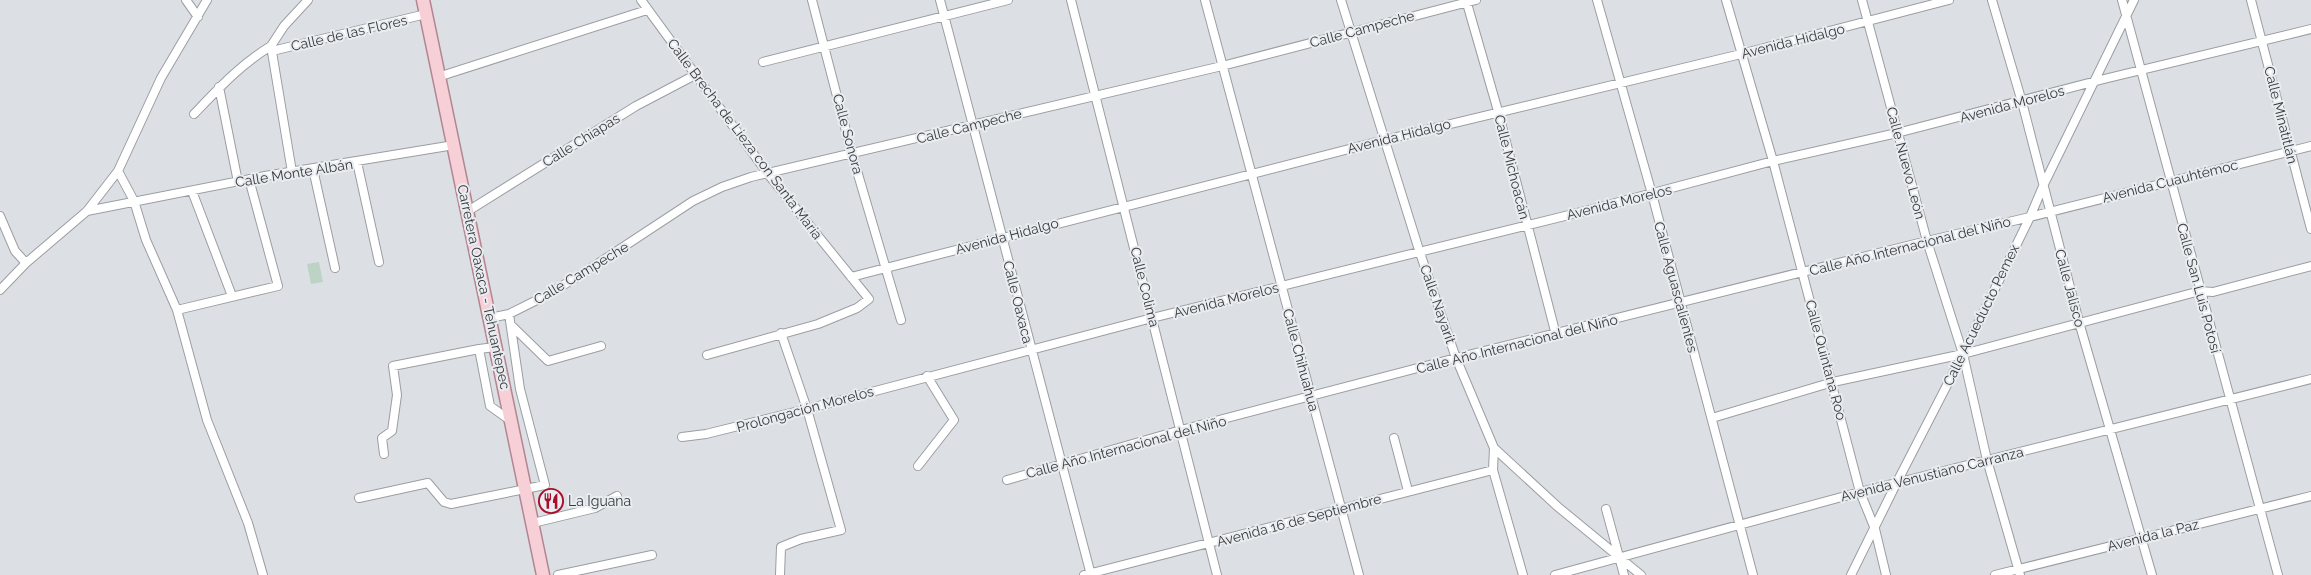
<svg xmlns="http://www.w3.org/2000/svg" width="2311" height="575" font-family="Raleway,sans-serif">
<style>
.green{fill:#bcd3c6}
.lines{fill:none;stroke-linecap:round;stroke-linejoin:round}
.minor-casing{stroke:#9a9ea2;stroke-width:10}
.primary-casing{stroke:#b18690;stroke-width:15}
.minor{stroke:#fff;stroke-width:8}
.primary{stroke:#f7cfd7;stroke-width:12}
.labels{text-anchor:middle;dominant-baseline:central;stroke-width:4;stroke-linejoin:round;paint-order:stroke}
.street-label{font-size:14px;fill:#383a3b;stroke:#e9edf1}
.poi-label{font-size:14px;fill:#383a3b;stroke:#e9edf1;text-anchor:start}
</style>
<rect width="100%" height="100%" fill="#dce0e4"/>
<path class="green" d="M319,262L323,282L311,284L307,264Z"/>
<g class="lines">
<defs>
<path id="minor" d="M186,0L198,17
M641,0L768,174L869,299L857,308L818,324L707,355
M812,0L852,154L901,320
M940,0L1091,575
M1071,0L1217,575
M1205,0L1359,575
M1341,0L1419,250L1456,358L1494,448L1558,507L1641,575
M1466,0L1498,111L1556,335
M1597,0L1652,194L1753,575
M1726,0L1773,161L1860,492L1875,529L1886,575
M1862,0L1927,241L1963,354L1987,460L2020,575
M1992,0L2022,102L2079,322L2152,575
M2122,0L2278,575
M2251,0L2311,229
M272,51L426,14
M763,62L1008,0
M441,76L647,10
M219,87L238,182
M194,114C218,89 241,64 271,46
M357,162L379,262
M313,169L335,268
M118,171L134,201L146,240L177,310L207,420L248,523L263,575
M292,172L271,46L284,26L308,0
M192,191L232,296
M87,211L265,176L454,145
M468,211L636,106L697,74
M0,216L15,251L26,263L87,211L118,171L161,78L207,0
M851,277L1384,140L1741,54L1949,0
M0,290L26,263
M177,310L278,286L249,179
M490,318L509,314L541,298L579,276L693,201L722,187L751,177L1222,66L1476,0
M511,325L548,361L601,346
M495,347L479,349L490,406L511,421
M1712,418L1833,382L1963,354L2200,291L2213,292L2311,266
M682,437L706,434L807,409L1152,318L1589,210L1773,161L1897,133L2104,79L2311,29
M1394,438L1408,491
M1494,448L1493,470L1523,575
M384,454L382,438L392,431L397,395L393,366L479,349
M918,466L954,420L927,376
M1007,480L1181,430L1456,358L1927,241L2030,217L2311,146
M359,498L428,483L444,502L451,504L545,485L520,389L509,314
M1606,509L1624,575
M533,523L595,508L617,496
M558,575L652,555
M780,575L781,547L801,539L841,530L807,409L781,333
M1084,575L1493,470
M1555,575L1860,492L2311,379
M1851,575L1896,484L1963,354L2030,217L2044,184L2134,0
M1995,575L2311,496"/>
<path id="primary" d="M423,0L543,575"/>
</defs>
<use href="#minor" class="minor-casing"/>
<use href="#primary" class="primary-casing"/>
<use href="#minor" class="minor"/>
<use href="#primary" class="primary"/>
</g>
<defs>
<symbol id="restaurant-ring" viewBox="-11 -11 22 22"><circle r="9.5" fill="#e9edf1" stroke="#a80f2b" stroke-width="1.5"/><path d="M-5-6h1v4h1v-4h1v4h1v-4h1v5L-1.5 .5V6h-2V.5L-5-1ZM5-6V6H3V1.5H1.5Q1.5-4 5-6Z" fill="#a80f2b"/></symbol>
</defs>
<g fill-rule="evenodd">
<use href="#restaurant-ring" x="537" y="487" width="28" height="28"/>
</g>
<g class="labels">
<g class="street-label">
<text transform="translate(1362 29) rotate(-15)">Calle Campeche</text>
<text transform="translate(349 33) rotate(-13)">Calle de las Flores</text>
<text transform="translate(1793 41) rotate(-14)">Avenida Hidalgo</text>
<text transform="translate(2012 104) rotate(-15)">Avenida Morelos</text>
<text transform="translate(2281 115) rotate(76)">Calle Minatitlán</text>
<text transform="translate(969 126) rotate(-14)">Calle Campeche</text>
<text transform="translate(848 134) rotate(75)">Calle Sonora</text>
<text transform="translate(1399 136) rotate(-14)">Avenida Hidalgo</text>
<text transform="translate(745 139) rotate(53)">Calle Brecha de Lieza con Santa María</text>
<text transform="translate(581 140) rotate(-32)">Calle Chiapas</text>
<text transform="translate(1906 163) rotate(75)">Calle Nuevo León</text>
<text transform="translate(1512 167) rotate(76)">Calle Michoacán</text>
<text transform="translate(294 173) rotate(-9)">Calle Monte Albán</text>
<text transform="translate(2170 181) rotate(-14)">Avenida Cuauhtémoc</text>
<text transform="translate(1619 202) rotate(-14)">Avenida Morelos</text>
<text transform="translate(1007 236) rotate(-15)">Avenida Hidalgo</text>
<text transform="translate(1910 246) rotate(-14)">Calle Año Internacional del Niño</text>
<text transform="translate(581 273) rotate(-31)">Calle Campeche</text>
<text transform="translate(484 287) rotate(78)">Carretera Oaxaca - Tehuantepec</text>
<text transform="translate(1145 287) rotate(76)">Calle Colima</text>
<text transform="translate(1676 287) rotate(75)">Calle Aguascalientes</text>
<text transform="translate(2070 288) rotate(75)">Calle Jalisco</text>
<text transform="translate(2199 288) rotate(75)">Calle San Luis Potosí</text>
<text transform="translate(1226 300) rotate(-14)">Avenida Morelos</text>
<text transform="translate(1018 302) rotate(76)">Calle Oaxaca</text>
<text transform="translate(1438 304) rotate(71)">Calle Nayarit</text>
<text transform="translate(1981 315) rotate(-64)">Calle Acueducto Pemex</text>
<text transform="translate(1517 344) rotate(-14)">Calle Año Internacional del Niño</text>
<text transform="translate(1301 360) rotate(75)">Calle Chihuahua</text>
<text transform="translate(1826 360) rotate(75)">Calle Quintana Roo</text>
<text transform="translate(805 409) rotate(-15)">Prolongación Morelos</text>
<text transform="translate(1126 447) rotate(-15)">Calle Año Internacional del Niño</text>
<text transform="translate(1932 474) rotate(-14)">Avenida Venustiano Carranza</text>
<text transform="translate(1299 520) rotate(-15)">Avenida 16 de Septiembre</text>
<text transform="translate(2153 535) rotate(-14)">Avenida la Paz</text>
</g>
<g class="poi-label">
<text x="568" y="501">La Iguana</text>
</g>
</g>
</svg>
